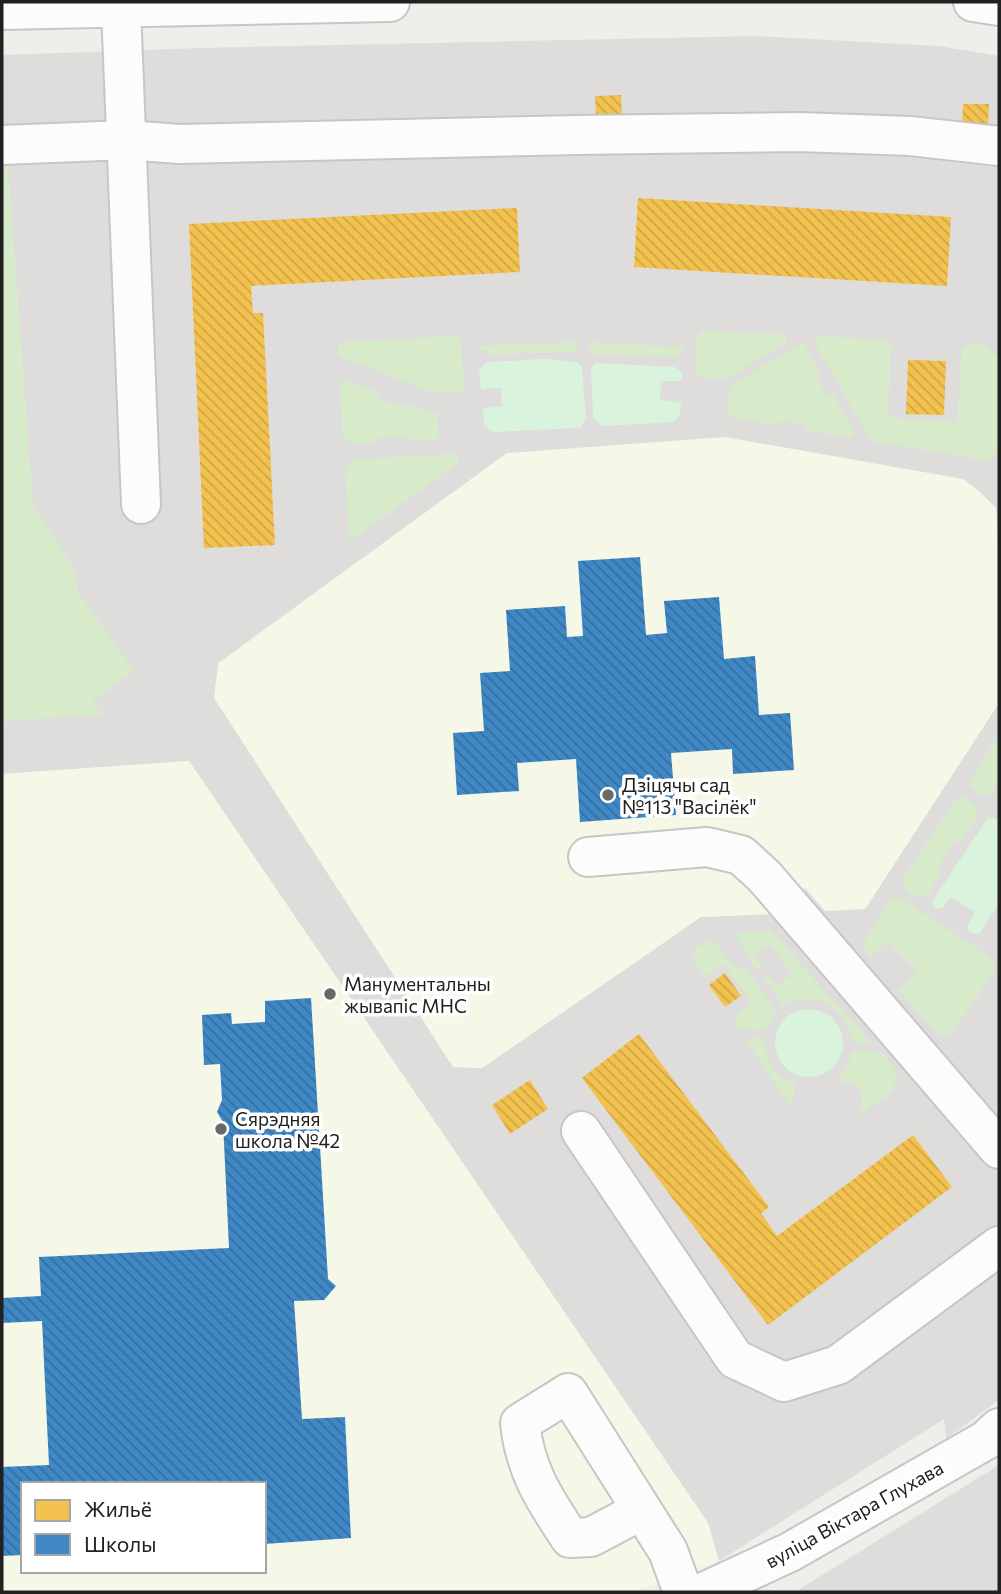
<svg xmlns="http://www.w3.org/2000/svg" width="1001" height="1594" font-family="Commissioner,sans-serif">
<style>
.residential{fill:#dedddb}
.education{fill:#f5f7e7;fill-rule:evenodd}
.grass{fill:#d7ebcb}
.park{fill:#daf3dd}
.homes{fill:url(#homes-back-hatch)}
.schools{fill:url(#schools-back-hatch)}
.lines{fill:none;stroke-linecap:round;stroke-linejoin:round}
.minor-casing{stroke:#c6c6c4;stroke-width:42}
.minor{stroke:#fdfcfc;stroke-width:38}
.poi-dot{fill:#696967;stroke:#fff;stroke-width:2.5}
.labels{text-anchor:middle;dominant-baseline:central;stroke-width:7;stroke-linejoin:round;paint-order:stroke}
.poi-label{font-size:19px;fill:#212121;stroke:#fff;text-anchor:start}
.street-label{font-size:19px;fill:#212121;stroke:#fff}
</style>
<defs>
<pattern id="homes-back-hatch" width="6" height="6" patternUnits="userSpaceOnUse" patternTransform="scale(1.75)"><rect width="6" height="6" fill="#f2c14e"/><path d="M-1 5l2 2M0 0l6 6M5-1l2 2" fill="none" stroke="#cfa644"/></pattern>
<pattern id="schools-back-hatch" width="6" height="6" patternUnits="userSpaceOnUse" patternTransform="scale(1.75)"><rect width="6" height="6" fill="#3f88c5"/><path d="M-1 5l2 2M0 0l6 6M5-1l2 2" fill="none" stroke="#346fa0"/></pattern>
</defs>
<rect width="100%" height="100%" fill="#efeeea"/>
<path class="residential" d="M757,36L938,46L999,56V576L996,508L963,479L507,453L218,663L453,1067L482,1068L701,917L771,914L805,887L865,909L999,703V1400L946,1439L944,1419L719,1561L708,1523L189,761L2,774V55L200,48Z
M999,1464V1592H795L994,1468Z"/>
<path class="education" d="M725,437L963,479L980,492L996,508L999,576V703L865,909L825,911L805,888L771,914L701,917L482,1068L453,1067L214,698L218,664L507,453Z
M189,761L708,1523L719,1561L634,1592H2V774ZM23,1484H264V1571H23Z"/>
<path class="grass" d="M2,166H8L33,505L74,568L78,592L134,671L92,701L102,715L2,721Z
M703,331L786,335V342L727,379L700,377L695,369L697,337Z
M456,336L461,340L464,391L434,393L339,356L338,345L341,342Z
M817,336L886,340L891,344L888,417L957,423L962,349L970,343L986,346L999,359V448L990,461L871,441L814,341Z
M580,342L575,352L488,354L478,346Z
M588,342L684,347V351L675,358L594,354L589,348Z
M803,342L820,372L815,375L828,397L833,394L854,431L851,438L807,430L805,424L781,421L776,425L734,418L728,412L730,386Z
M346,380L379,393L378,398L406,408L408,404L437,414L439,437L437,440L410,441L409,437L378,438V443L352,444L343,436L340,383Z
M458,454V463L353,539H349L345,471L354,459Z
M999,734V780L991,794L983,796L971,788L970,780Z
M964,797L975,805L978,815L961,843L955,840L936,870L941,874L928,894L917,897L907,891L903,879L955,801Z
M896,898L902,899L991,958L995,970L952,1033L945,1035L936,1032L899,991L917,972L888,941L870,958L863,944L891,899Z
M771,931L871,1043L852,1042C848,1007 815,988 783,1006L764,978L768,975L777,986L792,975L771,944L755,955L763,968L758,971L734,933Z
M707,941L716,943L734,967H745L776,1011L765,1031L738,1029C731,1016 742,1010 751,1003L724,964L706,976C697,966 692,961 696,948Z
M764,1038C767,1060 773,1077 795,1084L791,1107L745,1039Z
M869,1050L882,1053L898,1073L892,1091L864,1113L860,1107L863,1094C858,1085 852,1082 842,1082L839,1078L846,1070L853,1051Z"/>
<path class="park" d="M545,359L577,362L582,367L586,420L580,428L493,432L484,425L483,408L502,406L501,388L481,389L479,372L486,362Z
M595,363L675,367L682,372V379L678,381H661L660,400L681,403L680,416L673,422L603,426L593,419L591,369Z
M988,818L999,820V903L980,933L974,934L969,932L967,926L975,912L950,897L944,907L938,909L933,907V900Z
M775 1043a34 34 0 1 1 68 0a34 34 0 1 1-68 0Z"/>
<path class="homes" d="M621,95L622,115L596,116L595,96Z
M963,104H989L988,124L962,123Z
M638,198L951,217L947,286L634,267Z
M517,208L520,272L251,286L253,313H263L275,545L204,548L189,224Z
M908,360L946,361L944,415L906,414Z
M725,973L741,996L725,1007L709,985Z
M639,1034L769,1207L761,1213L777,1236L913,1135L952,1187L768,1325L582,1078Z
M530,1080L548,1109L510,1134L492,1105Z"/>
<path class="schools" d="M640,557L646,635L667,633L664,601L719,597L724,659L755,656L759,715L790,713L794,770L733,774L732,749L671,753L676,815L580,822L576,759L517,763L519,791L457,795L453,733L484,731L480,673L510,671L506,610L565,606L567,637L583,636L578,561Z
M311,998L328,1279L336,1286L324,1300L294,1301L302,1419L345,1417L351,1538L264,1544V1484H23V1555L2,1556V1467L49,1465L42,1321L2,1323V1298L41,1296L39,1257L229,1248L223,1122L217,1112L222,1100L220,1064L204,1065L202,1015L231,1013L232,1024L265,1022V1001Z"/>
<g class="lines">
<defs>
<path id="minor" d="M973,2L999,6
M121,8L141,504
M2,10L390,2
M2,145L127,140L179,144L576,135L800,132L910,136L999,146
M588,857L707,847L741,855L764,876L999,1149
M581,1131L735,1359L784,1382L838,1365L999,1246
M642,1510L591,1537L570,1538C545,1500 525,1471 520,1423L568,1393L668,1551L683,1592
M704,1592L790,1552L986,1440L999,1428"/>
</defs>
<use href="#minor" class="minor-casing"/>
<use href="#minor" class="minor"/>
</g>
<g class="poi-dot">
<circle cx="608" cy="795" r="7"/>
<circle cx="330" cy="994" r="7"/>
<circle cx="221" cy="1129" r="7"/>
</g>
<g class="labels">
<g class="poi-label">
<text x="622" y="784">Дзіцячы сад<tspan x="622" dy="22">№113 "Васілёк"</tspan></text>
<text x="344" y="983">Манументальны<tspan x="344" dy="22">жывапіс МНС</tspan></text>
<text x="235" y="1118">Сярэдняя<tspan x="235" dy="22">школа №42</tspan></text>
</g>
<g class="street-label">
<text transform="translate(854 1514) rotate(-29)">вуліца Віктара Глухава</text>
</g>
</g>
<rect width="1001" height="1594" fill="none" stroke="#212121" stroke-width="7"/>
<rect x="21" y="1482" width="245" height="91" fill="#ffffff" stroke="#a6a6a6" stroke-width="2"/>
<rect x="35" y="1500" width="35" height="21" fill="#f2c14e" stroke="#a6a6a6" stroke-width="2"/>
<text x="84" y="1517" font-size="21" fill="#212121">Жильё</text>
<rect x="35" y="1534" width="35" height="21" fill="#3f88c5" stroke="#a6a6a6" stroke-width="2"/>
<text x="84" y="1552" font-size="21" fill="#212121">Школы</text>
</svg>
